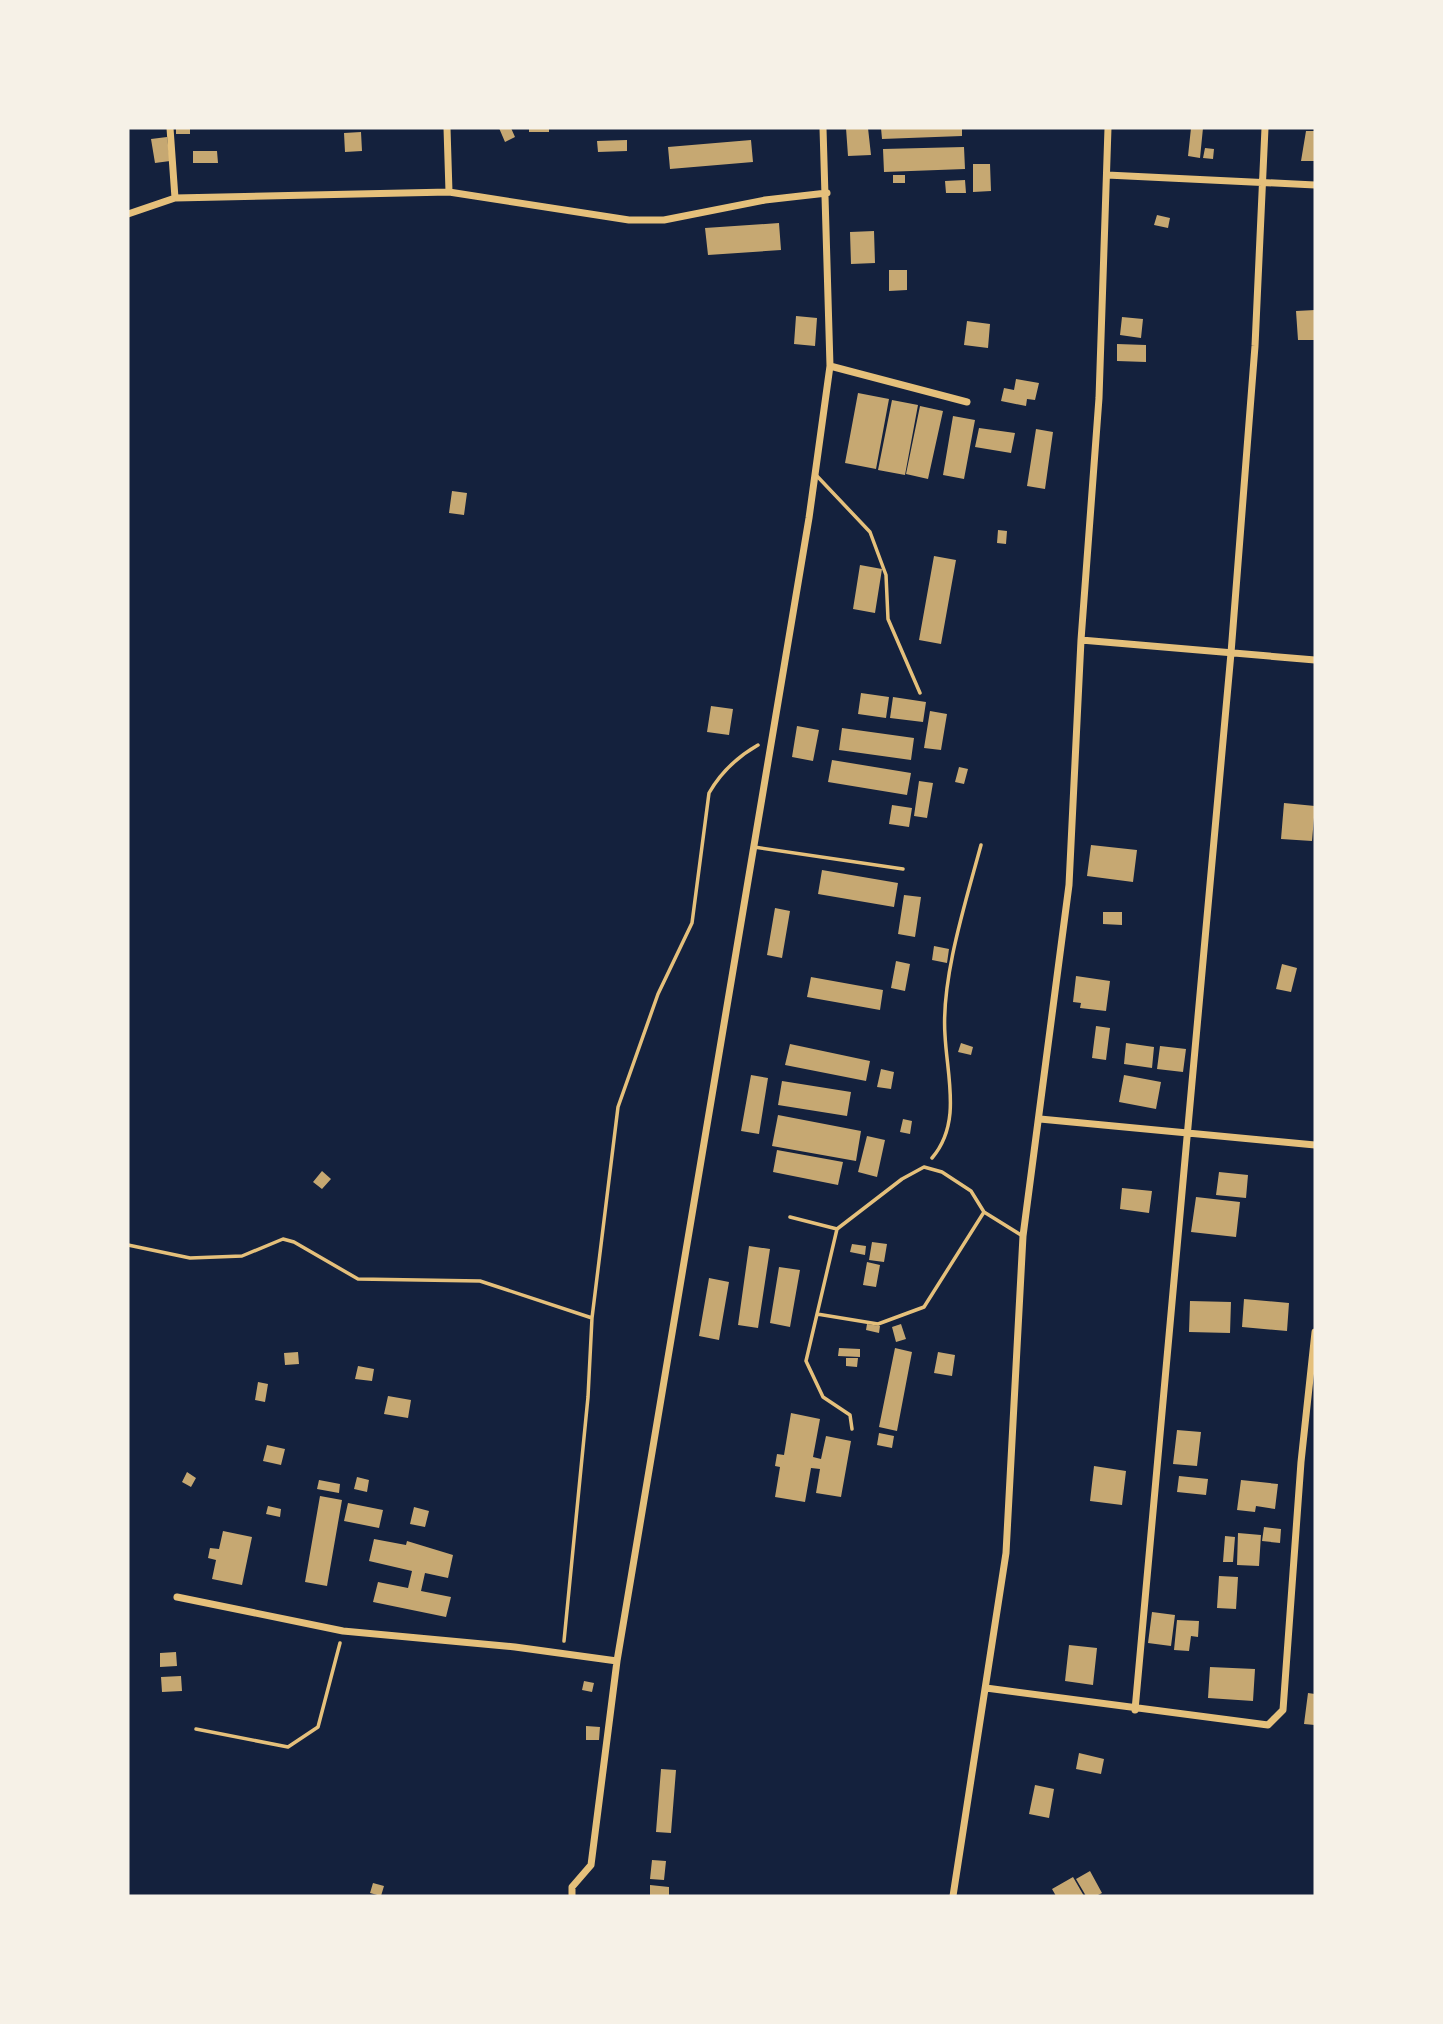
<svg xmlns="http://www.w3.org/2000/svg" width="1443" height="2024" font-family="Overpass,sans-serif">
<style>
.building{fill:#c6a872}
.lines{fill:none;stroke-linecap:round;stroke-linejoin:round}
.path{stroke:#e5c07b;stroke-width:3.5}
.service{stroke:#e5c07b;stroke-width:3.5}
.minor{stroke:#e5c07b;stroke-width:7}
</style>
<rect width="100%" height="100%" fill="#14213d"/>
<path class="building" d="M176,128H190V134H176Z
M499,128H511L515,137L505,142Z
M529,128H549V132H529Z
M846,128H868L871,155L848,156Z
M881,128H962V136L882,139Z
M1191,128H1203L1200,158L1188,156Z
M1306,131H1315V161H1301Z
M361,132L362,151L345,152L344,133Z
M167,137L170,161L155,163L151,139Z
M627,140V151L598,152L597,141Z
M751,140L753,162L670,169L668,147Z
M964,147L965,169L884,172L883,149Z
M1205,148L1214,149L1213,159L1203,158Z
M193,151H217L218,163H193Z
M973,164H990L991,191L973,192Z
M893,175H905V183H893Z
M965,180L966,193H946L945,181Z
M1157,215L1170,218L1168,228L1154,225Z
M779,223L781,250L708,255L705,228Z
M874,231L875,263L851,264L850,232Z
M889,270H907V290L889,291Z
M1315,310V340H1298L1296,311Z
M796,316L817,318L815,346L794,344Z
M1122,317L1143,319L1141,338L1120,335Z
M967,321L990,324L988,348L964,345Z
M1117,344L1146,345V362L1117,361Z
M1016,379L1039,383L1035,400L1027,399L1026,406L1001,401L1004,388L1014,390Z
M858,393L889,399L876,469L845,463Z
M892,400L918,405L905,475L878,470Z
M920,406L943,411L928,479L906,474Z
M953,416L975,420L964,479L943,475Z
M979,428L1015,433L1011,453L975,447Z
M1036,429L1053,432L1045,489L1027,486Z
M452,491L467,493L464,515L449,513Z
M998,530L1007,531L1006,544L997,543Z
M934,556L956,560L941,644L919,640Z
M860,565L882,569L875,613L853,609Z
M861,693L889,697L886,718L858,714Z
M893,697L926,702L923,722L890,718Z
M711,706L733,709L729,735L707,732Z
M930,711L947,714L941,750L924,748Z
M797,726L819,730L813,761L792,757Z
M842,728L914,738L911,760L839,750Z
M832,760L911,773L907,795L828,782Z
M959,767L968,769L964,784L955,782Z
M919,781L933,783L927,818L914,816Z
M1284,803L1315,806L1312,841L1281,839Z
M892,805L912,808L909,827L889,824Z
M1091,845L1137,850L1133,882L1087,876Z
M822,870L898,883L894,907L818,894Z
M904,895L921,897L915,937L898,934Z
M775,908L790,911L782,958L767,955Z
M1103,912H1122V925L1103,924Z
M934,946L949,949L947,963L932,960Z
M896,961L910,964L905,991L891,988Z
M1282,964L1297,968L1291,992L1276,989Z
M1076,976L1110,981L1106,1011L1080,1008L1081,1003L1073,1002Z
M811,977L883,990L880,1010L807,997Z
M1096,1026L1110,1028L1106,1060L1092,1058Z
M961,1043L973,1047L971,1055L958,1052Z
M1126,1043L1154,1047L1152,1068L1124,1064Z
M790,1044L870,1061L866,1081L785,1065Z
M1160,1046L1186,1049L1183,1072L1157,1069Z
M881,1069L894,1072L891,1089L877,1087Z
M751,1075L768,1078L759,1134L741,1131Z
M1124,1075L1161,1082L1156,1109L1119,1102Z
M782,1081L851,1092L847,1116L778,1105Z
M778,1115L861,1131L856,1161L772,1146Z
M903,1119L912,1121L910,1134L900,1132Z
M867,1136L885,1140L877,1177L858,1172Z
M777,1150L843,1162L838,1185L773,1172Z
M322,1171L331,1179L322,1189L313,1182Z
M1219,1172L1248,1175L1246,1198L1216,1195Z
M1122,1188L1152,1191L1149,1213L1120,1209Z
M1196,1197L1240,1202L1236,1237L1191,1232Z
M872,1242L887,1244L884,1262L869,1260Z
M852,1244L866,1246L865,1255L850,1252Z
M749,1246L770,1249L758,1328L738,1325Z
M867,1262L880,1265L876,1287L863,1285Z
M779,1267L800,1270L790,1327L770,1323Z
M709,1278L729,1282L719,1340L699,1336Z
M1244,1299L1289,1303L1287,1331L1242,1327Z
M1190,1301L1231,1302L1230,1333L1189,1332Z
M867,1324L880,1326L879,1333L866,1330Z
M901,1324L906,1339L896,1342L892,1327Z
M839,1348L860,1349V1357L838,1356Z
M895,1348L912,1352L897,1431L879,1427Z
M298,1352L299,1364L285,1365L284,1353Z
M938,1352L955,1355L952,1376L934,1373Z
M846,1358H858L857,1367L846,1366Z
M358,1366L374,1369L372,1381L355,1379Z
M258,1382L268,1384L265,1402L255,1400Z
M388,1396L411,1400L408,1418L384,1414Z
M791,1413L820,1419L813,1457L821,1459L826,1436L851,1441L841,1497L816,1493L820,1469L811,1468L805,1502L775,1497L780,1467L775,1466L777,1454L784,1455Z
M1177,1430L1201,1432L1197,1466L1173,1464Z
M879,1433L894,1436L892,1448L877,1445Z
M267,1445L285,1449L281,1465L263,1461Z
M1094,1466L1126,1471L1122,1505L1090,1501Z
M187,1472L196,1478L191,1487L182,1482Z
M1179,1476L1208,1479L1206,1495L1177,1492Z
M357,1477L369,1480L367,1492L354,1489Z
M319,1480L340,1484L339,1493L317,1489Z
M1241,1480L1278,1484L1275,1509L1256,1506L1255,1512L1237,1510Z
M320,1496L342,1500L327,1586L305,1582Z
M348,1503L383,1510L379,1528L344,1521Z
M268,1506L281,1509L280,1517L266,1514Z
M414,1507L429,1511L425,1527L410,1524Z
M1264,1527L1281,1529L1280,1543L1262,1541Z
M223,1531L252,1537L242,1585L212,1579L216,1560L208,1558L210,1548L219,1549Z
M1238,1533L1261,1535L1259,1566L1237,1565Z
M1225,1536L1235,1537L1233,1562H1223Z
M374,1539L406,1545L407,1541L453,1555L448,1578L425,1573L421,1591L451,1597L446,1617L373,1602L378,1582L408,1588L412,1571L369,1561Z
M1219,1576L1238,1577L1236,1609L1217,1608Z
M1152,1612L1175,1615L1171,1646L1148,1643Z
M1177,1620L1199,1621L1198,1637L1191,1636L1189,1651L1174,1650Z
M1069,1645L1097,1648L1093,1685L1065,1681Z
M176,1652L177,1666L160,1667V1653Z
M1210,1667L1255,1669L1253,1701L1208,1698Z
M181,1676L182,1691L162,1692L161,1677Z
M584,1681L594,1683L592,1692L582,1690Z
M1308,1693L1315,1694V1725L1304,1724Z
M586,1726L600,1727L599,1740H586Z
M1079,1753L1104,1759L1101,1774L1076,1769Z
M661,1769L676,1770L671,1833L656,1832Z
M1035,1785L1054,1789L1049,1818L1029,1814Z
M652,1860L666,1861L664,1880L650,1879Z
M1090,1871L1102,1893L1096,1896H1086L1076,1879Z
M1073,1877L1084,1896H1056L1052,1889Z
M373,1883L384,1886L381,1896L370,1893Z
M650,1885L669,1887V1896H650Z"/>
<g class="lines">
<path class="path" d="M932,1158C962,1123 947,1077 945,1035C941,978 966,901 981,845
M128,1245L190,1258L242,1256L283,1239L294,1242L358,1279L480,1281L592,1318
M564,1641L588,1397L592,1318L618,1107L658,994L692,923L709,793C721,772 737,757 758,745
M196,1729L288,1747L318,1727L340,1643"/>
<path class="service" d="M816,475L870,532L886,575L888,619L920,693
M754,847L903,869
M790,1217L837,1229L902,1179L924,1167L942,1172L971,1191L984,1212L1021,1235
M837,1229L806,1361L823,1397L850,1415L852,1429
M817,1314L878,1324L924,1307L984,1212"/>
<path class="minor" d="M170,128L175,198
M447,128L449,192
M1107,175L1315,185
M128,214L175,198L449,192L629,220H664L765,200L827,193
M830,366L967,402
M1081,640L1315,660
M1040,1119L1315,1145
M177,1597L343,1631L515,1647L617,1661
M986,1688L1268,1725L1283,1710L1301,1462L1315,1332
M1135,1710L1231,653L1255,346L1265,128
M572,1896V1887L591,1865L617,1661L809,518L830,366L823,128
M953,1896L1006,1553L1023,1236L1069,885L1081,640L1099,398L1108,128"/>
</g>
<rect width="1443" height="2024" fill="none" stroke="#f6f1e7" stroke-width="259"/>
</svg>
